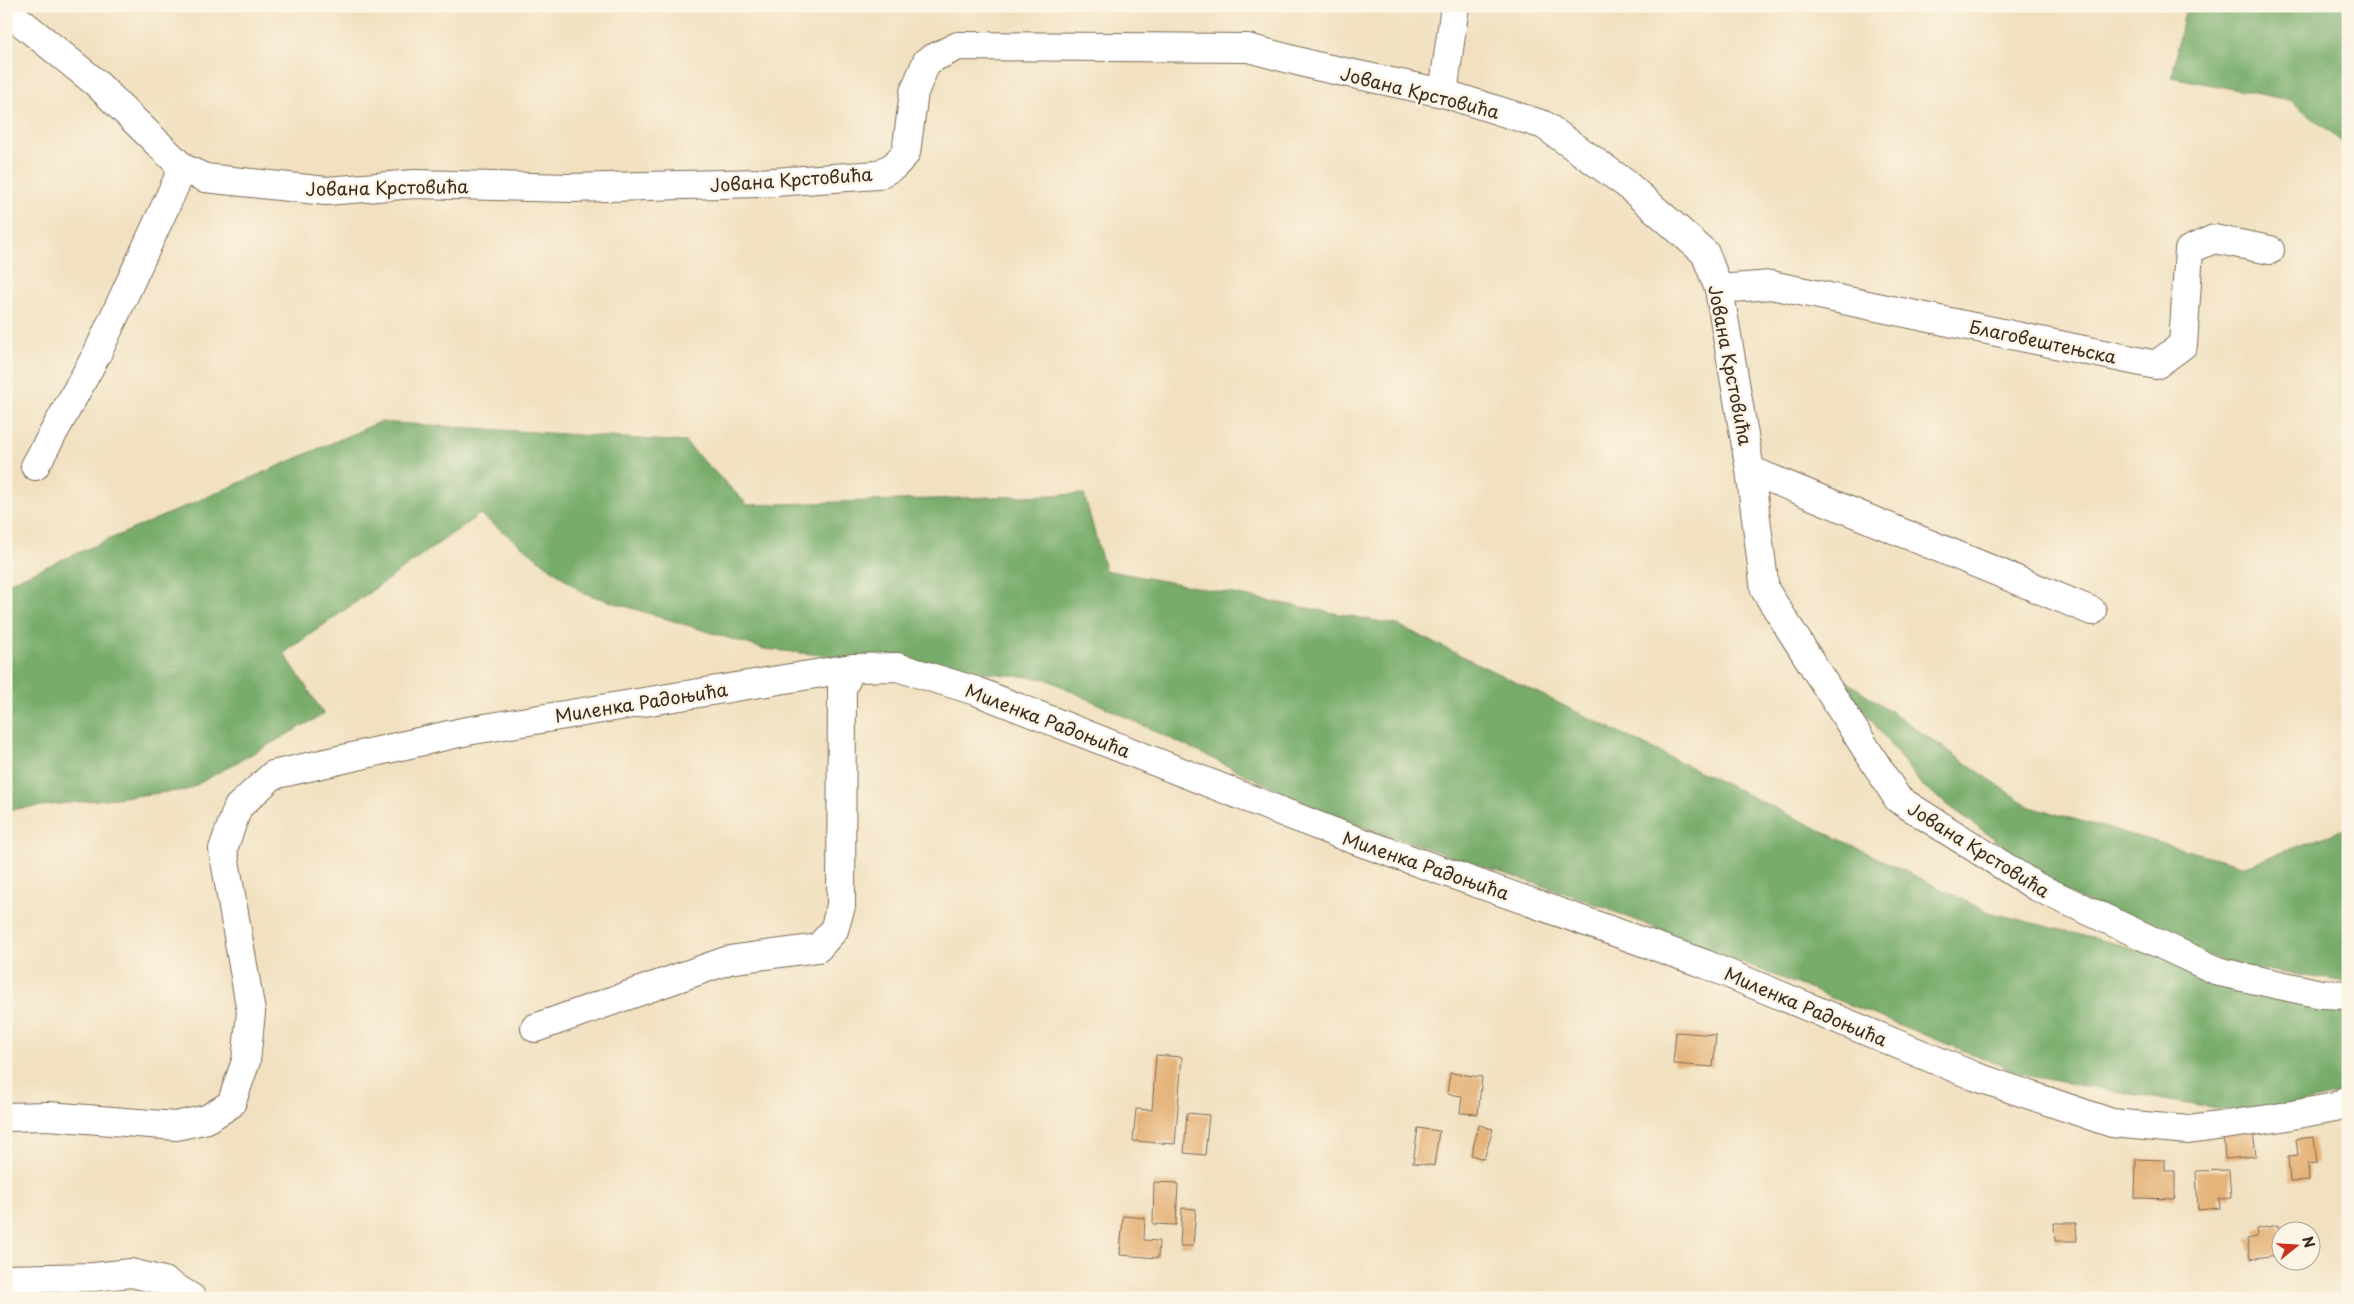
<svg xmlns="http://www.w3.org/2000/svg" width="2354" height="1304" font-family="'Playpen Sans',sans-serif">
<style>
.forest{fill:#77ac6a;stroke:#596b44}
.building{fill:#e5b47a}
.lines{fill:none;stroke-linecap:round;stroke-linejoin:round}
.minor-casing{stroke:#7b6a57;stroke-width:30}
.minor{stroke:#fff;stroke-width:28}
.labels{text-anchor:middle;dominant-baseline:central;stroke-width:5;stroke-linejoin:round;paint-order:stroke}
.street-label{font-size:18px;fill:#3b2a1e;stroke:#fcf5e5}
</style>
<rect width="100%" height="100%" fill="#fcf5e5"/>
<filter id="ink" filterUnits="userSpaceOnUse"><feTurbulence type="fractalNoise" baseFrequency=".02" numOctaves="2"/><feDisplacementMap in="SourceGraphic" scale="10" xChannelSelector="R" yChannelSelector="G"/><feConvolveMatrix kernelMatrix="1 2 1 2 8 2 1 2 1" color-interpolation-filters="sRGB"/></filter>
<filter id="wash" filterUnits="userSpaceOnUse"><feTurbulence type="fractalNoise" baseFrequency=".0096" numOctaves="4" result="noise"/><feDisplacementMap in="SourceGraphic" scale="20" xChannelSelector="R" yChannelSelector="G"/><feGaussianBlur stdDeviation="1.12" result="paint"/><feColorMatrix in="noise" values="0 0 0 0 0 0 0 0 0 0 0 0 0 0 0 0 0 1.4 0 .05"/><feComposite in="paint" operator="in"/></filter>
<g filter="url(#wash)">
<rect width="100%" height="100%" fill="#f1e1c1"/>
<path class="forest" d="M2186,6H2348V147L2290,100L2172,77Z
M380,422L685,442L748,505L1084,494L1105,570L1398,625L1989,912L2348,1002V1087L2338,1094L2251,1115L2028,1076L1580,898L1341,820L1046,679L764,649L583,593L480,514L284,653L324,714L187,790L6,810V584Z
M1835,673L2030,807L2245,866L2348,828V982L2230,965L2076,898L1923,787Z"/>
<g id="blocks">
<path class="building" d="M1676,1032L1716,1035L1713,1067L1673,1064Z
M1156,1055L1182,1057L1175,1144L1133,1141L1136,1109L1152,1110Z
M1450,1073L1482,1077L1478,1114L1460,1113L1462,1096L1447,1094Z
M1187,1113L1209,1115L1205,1155L1184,1153Z
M1479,1125L1493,1129L1484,1159L1471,1155Z
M1418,1128L1439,1131L1434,1166L1413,1163Z
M2253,1130L2256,1156L2225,1159L2223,1133Z
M2314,1137L2317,1163L2308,1164L2309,1181L2290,1182L2288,1156L2298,1155L2296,1139Z
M2136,1159L2165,1160V1171H2175V1199L2135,1198Z
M2229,1170L2231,1198L2219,1199L2220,1208L2198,1210L2196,1171Z
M1154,1182L1178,1183L1176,1225L1153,1224Z
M1182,1208L1196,1209L1193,1246H1180Z
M1123,1216L1145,1218L1144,1240L1159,1241L1158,1258L1120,1255Z
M2054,1223H2076L2077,1241H2055Z
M2278,1225L2282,1254L2250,1259L2247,1239L2257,1237L2256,1229Z"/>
</g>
</g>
<g filter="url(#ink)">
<use href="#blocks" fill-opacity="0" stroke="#7b6a57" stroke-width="1"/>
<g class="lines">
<defs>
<path id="minor" d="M6,10L95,82L183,168
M1443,93L1455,6
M1719,289L1771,285L2156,365L2183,345L2189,250L2214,239L2270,250
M35,466L97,354L183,168L205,178L326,191L415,184L571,188L759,183L878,175L894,166L906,153L914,92L927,61L958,46L1248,48L1316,66L1443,93L1544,125L1625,183L1705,253L1719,289L1750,470L1765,590L1898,799L2035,886L2220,972L2321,994L2348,995
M1750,470L2092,611
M535,1028L729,960L818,948L834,930L841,906L842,688L852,668
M6,1117L48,1116L176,1126L207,1119L231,1104L246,1061L251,1012L223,849L238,807L273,775L467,731L852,668L897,667L976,691L1341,835L1705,964L1974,1076L2112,1123L2188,1130L2276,1118L2335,1107L2348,1100
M6,1279L94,1277L131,1273L164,1281L192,1298"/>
</defs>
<use href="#minor" class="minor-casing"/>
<use href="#minor" class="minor"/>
</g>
</g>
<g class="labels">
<g class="street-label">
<text transform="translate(1420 92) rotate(14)">Јована Крстовића</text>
<text transform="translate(791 179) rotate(-4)">Јована Крстовића</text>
<text transform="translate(387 187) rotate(-1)">Јована Крстовића</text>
<text transform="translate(2043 341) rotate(12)">Благовештењска</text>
<text transform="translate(1731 365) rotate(79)">Јована Крстовића</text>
<text transform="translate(641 702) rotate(-9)">Миленка Радоњића</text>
<text transform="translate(1048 720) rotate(21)">Миленка Радоњића</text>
<text transform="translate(1979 849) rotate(32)">Јована Крстовића</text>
<text transform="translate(1426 865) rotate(19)">Миленка Радоњића</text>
<text transform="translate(1806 1006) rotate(23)">Миленка Радоњића</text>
</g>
</g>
<rect width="2354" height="1304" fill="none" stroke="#fcf5e5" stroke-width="25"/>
<g transform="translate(2296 1246) rotate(73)"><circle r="24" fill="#fcf5e5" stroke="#afa495"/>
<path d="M0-4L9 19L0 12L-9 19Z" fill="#c8321e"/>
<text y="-8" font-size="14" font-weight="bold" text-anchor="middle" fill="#3b2a1e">N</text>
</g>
</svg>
